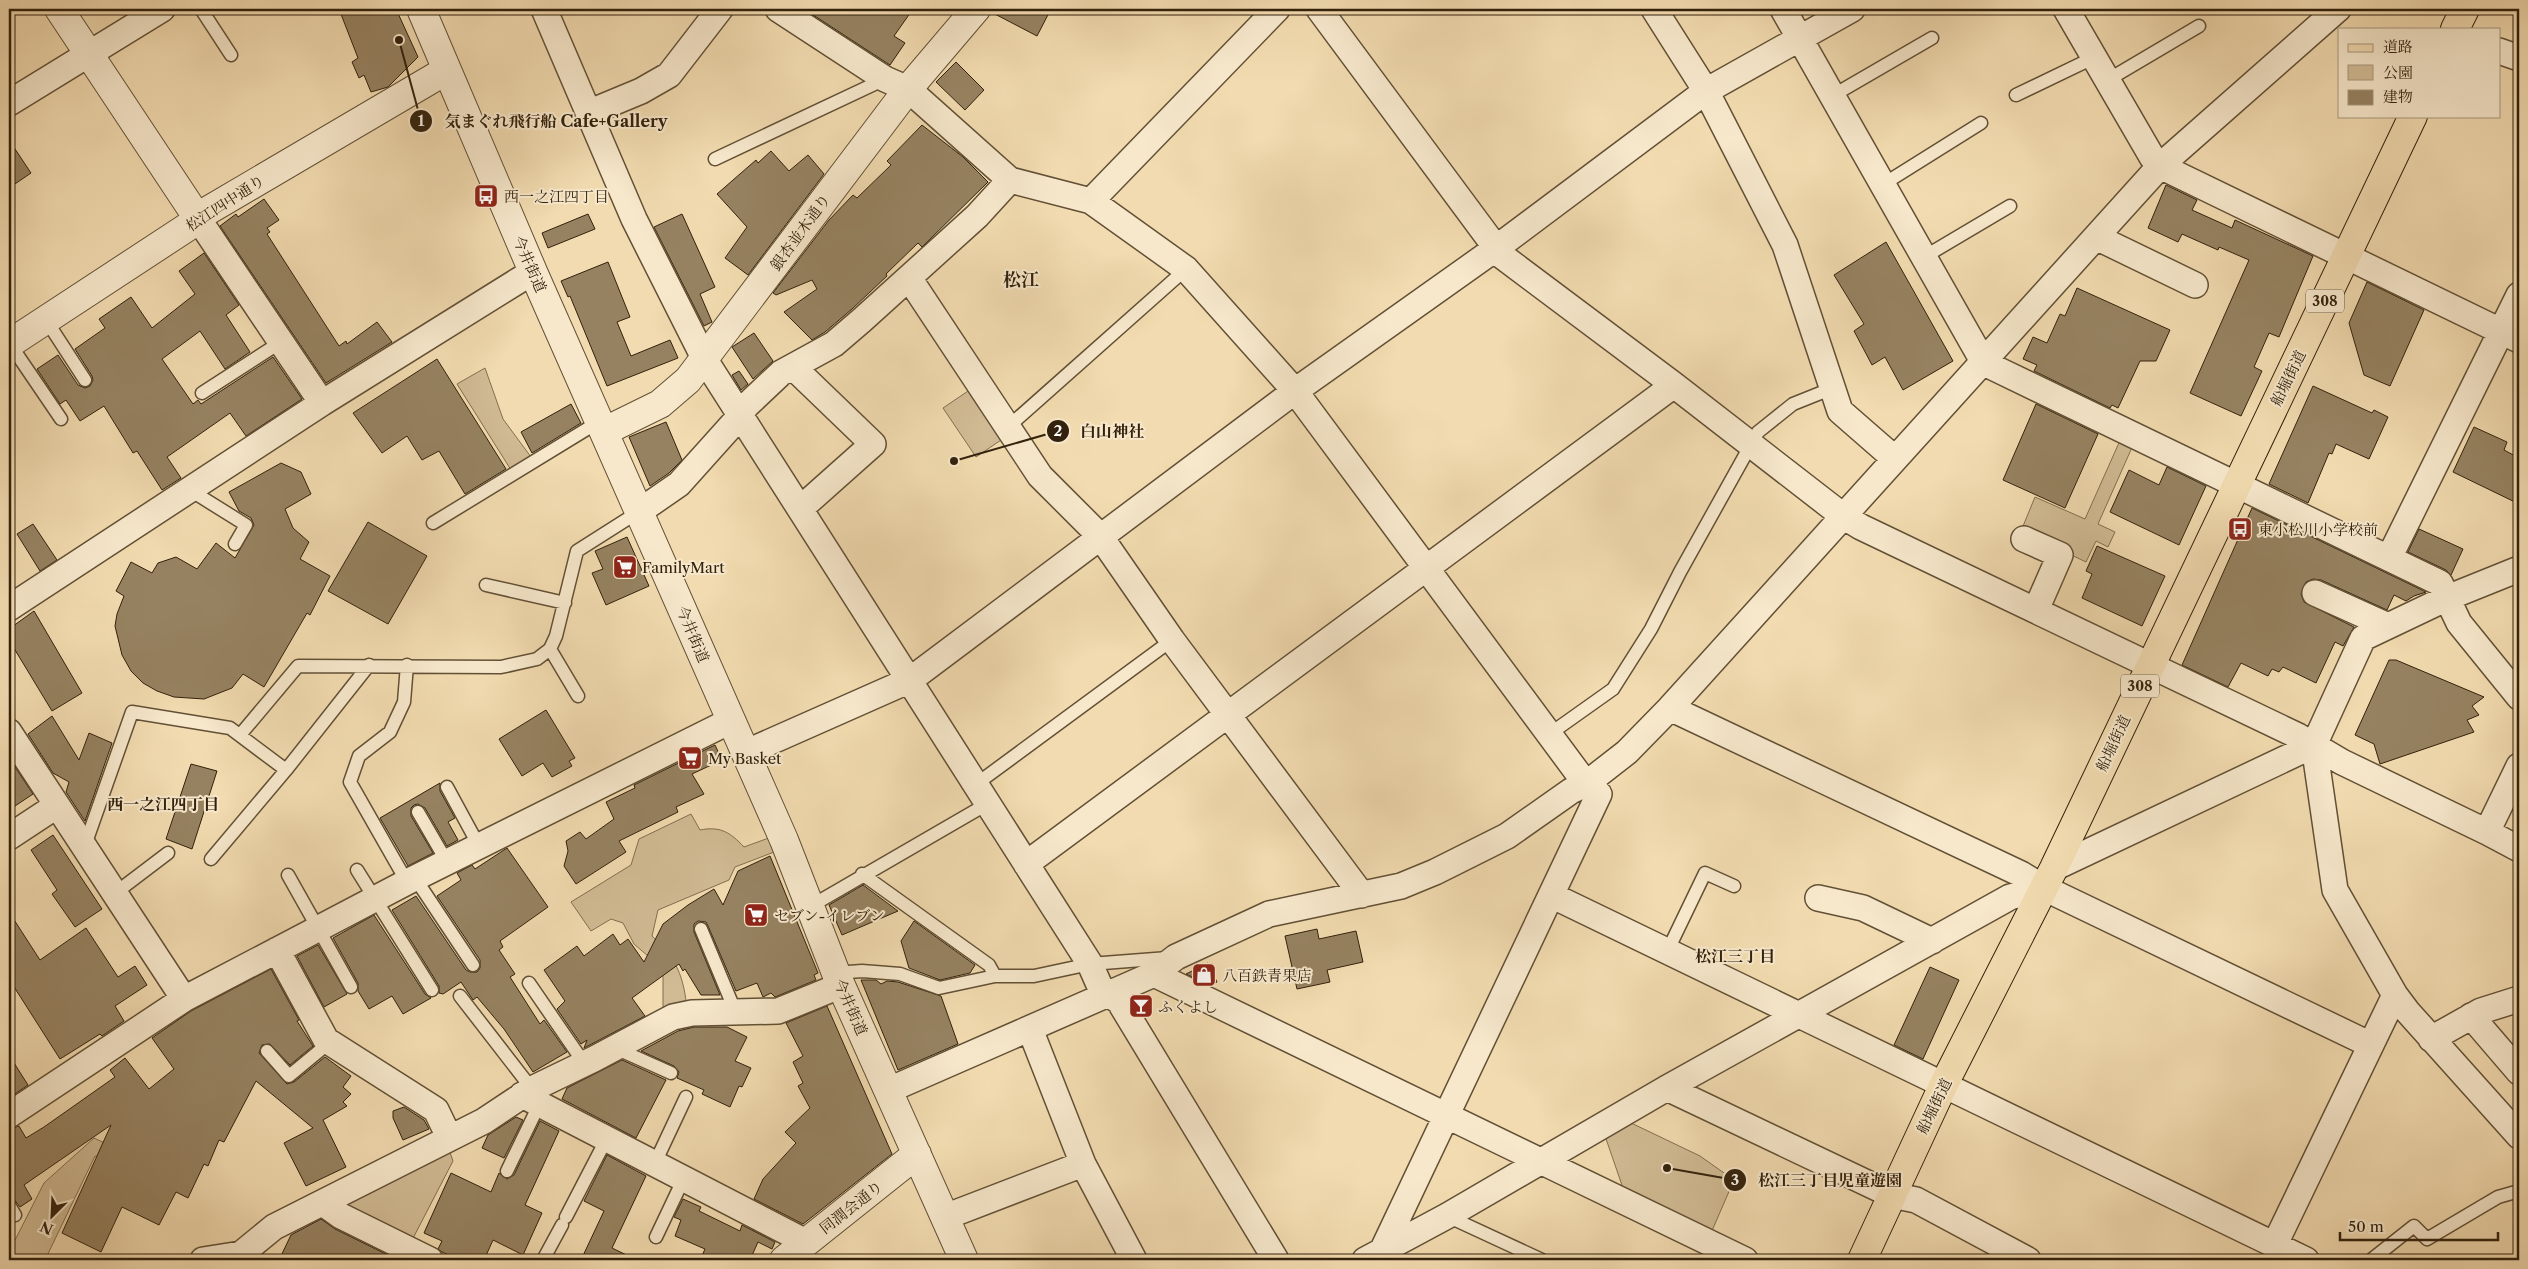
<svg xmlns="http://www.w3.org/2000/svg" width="2528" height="1269" font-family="'Libre Caslon Text','Noto Serif JP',serif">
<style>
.green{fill:#d1bb94;stroke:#826e50}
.building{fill:#968261;stroke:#32210c}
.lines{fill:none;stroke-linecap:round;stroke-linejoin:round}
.service-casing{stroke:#625035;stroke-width:15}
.minor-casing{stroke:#625035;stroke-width:28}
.tertiary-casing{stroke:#625035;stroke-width:30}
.primary-casing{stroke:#32210c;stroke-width:30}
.service{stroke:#f7e8cc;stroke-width:12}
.minor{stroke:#f7e8cc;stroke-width:25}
.tertiary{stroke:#f7e8cc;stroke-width:28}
.primary{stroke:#f2dbb0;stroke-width:28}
.labels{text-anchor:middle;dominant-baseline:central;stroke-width:4;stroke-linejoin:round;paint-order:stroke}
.shield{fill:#f7e8cc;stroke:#6d5d46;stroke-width:1}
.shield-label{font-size:14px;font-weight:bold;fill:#32210c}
.poi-label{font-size:15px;fill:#32210c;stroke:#f7e8cc;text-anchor:start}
.street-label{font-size:15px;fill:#32210c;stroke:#f7e8cc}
.neighbourhood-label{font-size:16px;font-weight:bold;fill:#32210c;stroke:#f7e8cc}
.quarter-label{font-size:18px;font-weight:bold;fill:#32210c;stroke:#f7e8cc}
.leader{fill:none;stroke:#32210c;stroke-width:2}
.callout-dot{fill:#32210c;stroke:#f7e8cc;stroke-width:2}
.mark-label{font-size:15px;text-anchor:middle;font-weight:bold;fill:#fff}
.callout-label{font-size:16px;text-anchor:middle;font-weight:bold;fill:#32210c;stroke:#f7e8cc;stroke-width:4;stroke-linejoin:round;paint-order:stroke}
</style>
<rect width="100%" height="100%" fill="#f2dbb0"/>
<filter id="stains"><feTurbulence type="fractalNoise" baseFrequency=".004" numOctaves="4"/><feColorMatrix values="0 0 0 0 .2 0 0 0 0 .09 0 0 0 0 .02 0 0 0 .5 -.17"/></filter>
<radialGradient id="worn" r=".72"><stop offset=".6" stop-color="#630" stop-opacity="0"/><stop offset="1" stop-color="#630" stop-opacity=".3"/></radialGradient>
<path class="green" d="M485,368L503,419L531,457L511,470L457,384Z
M974,387L1007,436L976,457L943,408Z
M2122,436L2134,443L2098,524L2115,532L2108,547L2096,541L2086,562L2021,531L2035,497L2085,519Z
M691,814L700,830C720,826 730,832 744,847L777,835L782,849L735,867L729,880L658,910L652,936C677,959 684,977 687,1010L663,1016V976L648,956L634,944L623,923L611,919L591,931L571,902L631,865L639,839Z
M1627,1121L1700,1156L1734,1180L1711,1233L1624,1191L1604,1133Z
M94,1138L126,1153L122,1168L95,1156L45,1260H9V1252L44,1183Z
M446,1141L453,1161L409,1246L329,1202Z"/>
<path class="building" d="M339,9H396L418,57L388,87L371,92L364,75L359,78L352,62L358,58Z
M804,9H913L894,36L905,43L890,65Z
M991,9H1051L1037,36L991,12Z
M956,62L984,90L965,110L936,82Z
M922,125L963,157L988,182L922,247L918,243L886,274L887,276L852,309L825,332L812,340L784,312L817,289L812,280L776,295L773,293L829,220L853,195L857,198L891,165L887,161Z
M9,140L31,173L9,188Z
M771,151L789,171L808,155L824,174L748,275L725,258L747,227L717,194L756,160L758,163Z
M2166,185L2197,200L2192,210L2232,228L2235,220L2313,256L2279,337L2269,333L2254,367L2262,371L2241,416L2190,393L2249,260L2219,247L2218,250L2182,234L2178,242L2148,228Z
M264,199L279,220L267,228L270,232L267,234L339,346L346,341L347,344L377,322L392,342L326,383L220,226L236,214L238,217Z
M588,214L595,229L548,248L542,233Z
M682,214L715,287L700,294L712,322L704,326L654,227Z
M1886,242L1953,361L1903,390L1885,357L1872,365L1854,331L1864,324L1834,275Z
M204,253L239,305L226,315L250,352L225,369L200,331L162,359L193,404L198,400L201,404L273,357L302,399L246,436L230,413L167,457L181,478L162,490L137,451L133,453L104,406L80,421L66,400L60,404L37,369L58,355L78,385L85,388L90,386L93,380L92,376L75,349L105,328L99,319L131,297L152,328L195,294L179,271Z
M608,262L630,317L617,322L631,356L670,340L678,358L607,386L570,296L568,297L561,281Z
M2367,282L2424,310L2390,386L2364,375L2349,323Z
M2077,288L2170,330L2156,361H2140L2118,408L2112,405L2110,408L2034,371L2037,365L2023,359L2033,337L2047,343L2060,314L2065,316Z
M754,333L773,361L753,379L732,347Z
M437,359L506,469L465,494L439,451L422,460L407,436L382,453L353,413Z
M739,371L748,384L741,390L732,375Z
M2313,386L2372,413L2374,410L2388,417L2369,459L2336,444L2332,454L2329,453L2308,503L2269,484Z
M571,404L581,423L532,453L521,432Z
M2036,404L2098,434L2065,508L2003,480Z
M666,422L682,460L669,473L650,486L629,437Z
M2474,427L2507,442L2504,450L2519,458V504L2453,472Z
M281,463L301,472L311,494L285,509L293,528L309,542L300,559L330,576L310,615L307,613L264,687L243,674L232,688L204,699L174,697L157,691L143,683L131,671L122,655L115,626L117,614L124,596L116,591L131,562L152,573L158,563L176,557L197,569L216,543L235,558L254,525L251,518L239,511L229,492Z
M2167,467L2206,486L2179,545L2110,512L2129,470L2159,485Z
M2252,508L2426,592L2414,596L2406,601L2394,595L2387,610L2321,580L2313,579L2306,582L2301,594L2304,602L2354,627L2343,646L2335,642L2316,683L2283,667L2279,672L2272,669L2268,676L2241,663L2228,687L2182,665Z
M368,522L427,556L388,624L328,591Z
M33,524L57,560L40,571L17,534Z
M2419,529L2463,549L2451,575L2446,570L2408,552Z
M627,537L649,586L606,605L592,573L603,569L595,551Z
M2097,546L2165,576L2142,626L2082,598L2092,574L2086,571Z
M34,611L82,693L52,711L9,640V629Z
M2389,660H2396L2484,697L2472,706L2479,715L2467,720L2474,732L2380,764L2374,744L2355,735Z
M546,710L575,758L569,761L572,766L552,777L543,763L522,776L499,739Z
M52,716L79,760L89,733L112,743L85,821L66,792L69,782L53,773L28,734Z
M715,745L722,760L692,774L704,794L676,807L678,812L619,841L626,852L576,884L564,866L568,851L566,841L580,832L586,839L614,819L606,802L635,788L634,785Z
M9,758L33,794L9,810Z
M191,764L217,771L192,849L166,839Z
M440,783V791L455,818L448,822L458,840L447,846L425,808L418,804L414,805L411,808V816L433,853L408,866L380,818Z
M53,835L102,909L75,927L52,894L57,890L31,850Z
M507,848L548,907L500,941L503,947L499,950L515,974L510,977L540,1024L544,1020L567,1052L533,1072L504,1029L477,997L473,1000L461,982L443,994L439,993V986L392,910L416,896L466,970L470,972H477L480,968V960L437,896L461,880L457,873L472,865L475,869Z
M770,856L818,973L814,975L816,980L775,997L771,993L763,997L757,983L736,991L708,926L706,922L698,921L694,924V932L720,995H701L685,969L683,971L679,964L632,998L645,1016L584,1048L587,1040L581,1044L557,1009L565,1001L544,970L577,946L584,956L613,934L620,945L628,939L644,962L663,924L688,905L714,889L723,905L738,871Z
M863,885L898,911L842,935L829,905Z
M9,912L40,960L86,928L118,977L135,966L147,985L115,1006L124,1021L102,1036L100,1034L60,1059L9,979Z
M374,915L425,994L431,998L403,1014L392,996L369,1009L358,991V983L333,938Z
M914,921L975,965L970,973L940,980L909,968L901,941Z
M1317,929L1319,939L1356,931L1363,962L1327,970L1330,982L1297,989L1285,936Z
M318,945L347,994L324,1007L297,956Z
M1208,963L1217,982L1210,985L1186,974Z
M1930,967L1959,980L1923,1059L1894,1045Z
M271,969L299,1020L297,1021L313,1046L290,1065L270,1044L262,1045L259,1053L287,1084L294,1082L325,1057L351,1076L343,1087L351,1094L343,1102L347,1106L323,1120L346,1167L306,1186L284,1143L313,1128L256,1081L224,1142L219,1140L208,1166L204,1164L188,1198L176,1192L159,1225L122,1207L101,1252L62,1233L111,1125L24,1185L32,1199L20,1207L13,1198L9,1197V1129L19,1126L26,1138L44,1127L115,1077L110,1070L125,1058L149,1089L174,1069L152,1038L191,1011Z
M861,980H876L881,984L887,981L898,982L941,996L958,1044L898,1070Z
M827,1006L892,1154L803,1224L754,1199L763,1179L796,1143L785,1132L810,1108L798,1086L803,1083L793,1062L803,1056L786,1023Z
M694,1027H727L747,1037L735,1061L751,1068L742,1087L739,1086L730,1107L702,1094L704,1090L677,1078L679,1072L674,1066L641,1051L678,1031Z
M9,1055L28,1085L9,1098Z
M622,1060L666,1080L636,1138L562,1099L567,1088Z
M404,1107L424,1120L429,1129L403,1140L393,1118V1111Z
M516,1117L523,1120L504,1158L482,1148L488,1135Z
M540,1121L559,1131L525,1205L542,1213L523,1255L493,1240L484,1260H459L442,1252L438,1249L442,1241L424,1233L451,1173L491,1192L499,1173L507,1179L514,1175Z
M607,1155L646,1176L612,1248L637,1260H581L604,1211L584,1201Z
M683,1199L701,1207L699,1211L740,1231L742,1225L775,1242L772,1249L758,1242L750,1260H700L705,1249L675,1236L681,1220L674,1217Z
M321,1219L335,1229L398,1260H279L291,1235Z"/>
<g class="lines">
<defs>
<path id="service" d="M201,9L231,55
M2106,81L2199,26
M2016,95L2093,58
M1832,96L1932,38
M715,159L885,79
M1882,185L1981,123
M1924,257L2010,206
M46,320L85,380
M10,344L61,419
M202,393L281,342
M1008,427L1186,269
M190,490L246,525L235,544
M433,523L600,421
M486,585L565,603
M550,649L578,696
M1551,733L1613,689L1651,629L1680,572L1758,432L1793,404L1833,388
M240,735L298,666L501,667L537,659L550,649L556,636L577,551L640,511
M975,785L1172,640
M447,787L479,846
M418,812L447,862
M84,848L132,712L230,728L286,770
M211,859L286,770L369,665
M357,870L432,990
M862,874L989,965L995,976
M288,875L351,987
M415,878L473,965
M407,882L350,782L359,756L390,732L404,702L407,665
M114,894L168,853
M811,906L987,804
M701,929L736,1013
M1667,952L1705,873L1734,886
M839,981L848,972L862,971L900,974L939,988L995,976H1034L1090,964L1168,958
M529,983L584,1063
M460,996L532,1089
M615,1048L671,1073
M267,1051L289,1076L330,1042
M655,1163L686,1097
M507,1171L539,1105
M9,1205L15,1215
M1447,1216L1542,1260
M566,1217L607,1138
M656,1237L684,1178
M543,1260L562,1225
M2371,1260L2414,1226L2427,1239L2498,1197L2519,1191"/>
<path id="minor" d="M544,9L634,219L705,360L1090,964L1101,989L1119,1001L1276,1260
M778,9L885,79L908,89L1010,180L1091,201L1186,269L1295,391L1586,784L1599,794L1383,1249
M1319,9L1502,256L1674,385L1843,516L1861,527L2298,736L2342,762L2487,832L2519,849
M1654,9L1706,91L1785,245L1840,411L1895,459
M1783,9L1984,363L2440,583L2459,623L2519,697
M2066,9L2152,157L2160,166L2519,340
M2499,51L2519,58
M9,103L162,9
M588,113L641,91L669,75L720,9
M1091,201L1277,9
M197,217L322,403
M2096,237L2195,285
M909,278L1040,476L1100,536L1172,640L1362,895
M793,367L873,444L800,509
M640,511L679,484L740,416L746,406L781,373L834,344L862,320L977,216L1010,180
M2024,539L2060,555L2036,610
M2389,558L2519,295
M2315,593L2388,626
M9,608L322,403L521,279L534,274
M1670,708L2021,874L2044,888L2371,1045
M9,732L184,999
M2314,745L2335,890L2395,995L2407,1011L2519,1136
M745,753L910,680L1295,391L1495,249L1706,91L1852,9
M2487,832L2519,766
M9,837L56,806
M1026,864L1674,385
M2054,868L2314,745L2363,638L2447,598L2519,569
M1553,896L2306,1260
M1818,898L1863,908L1932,941
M277,950L326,1040L436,1110L449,1137
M1154,974L1745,1260
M2471,1016L2519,1072
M1030,1029L1083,1164L1134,1260
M2431,1039L2481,1011L2519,999
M1667,1088L1892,1195L1916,1200L2028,1260
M889,1090L1154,974L1176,957L1269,914L1401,886L1435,872L1507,836L1571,791L1586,784L1627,752L1670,708L2160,166L2338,9
M522,1095L806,1242
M9,1115L184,999L407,882L730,721
M323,1203L341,1216L430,1260
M945,1217L1083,1164
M2274,1246L2395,995
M203,1260L241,1254L274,1227L484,1121L532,1089L594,1059L673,1017L692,1013L778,1011L832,989L839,981
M1365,1260L1447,1216L1667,1088L2010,897L2044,888"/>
<path id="tertiary" d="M59,9L197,217
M421,9L534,274L784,840L839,981L964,1260
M9,344L189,226L197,217L447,70
M605,431L660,404L688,380L908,89L976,9
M784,1260L917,1154"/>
<path id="primary" d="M2455,29L2465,9
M1862,1260L1943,1086L2054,868L2413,116"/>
</defs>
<use href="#service" class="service-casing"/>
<use href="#minor" class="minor-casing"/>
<use href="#tertiary" class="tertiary-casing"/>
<use href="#primary" class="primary-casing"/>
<use href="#service" class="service"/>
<use href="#minor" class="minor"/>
<use href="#tertiary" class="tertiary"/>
<use href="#primary" class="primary"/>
</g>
<defs>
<symbol id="bus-square" viewBox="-11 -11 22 22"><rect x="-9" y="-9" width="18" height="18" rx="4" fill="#8f2418" stroke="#f7e8cc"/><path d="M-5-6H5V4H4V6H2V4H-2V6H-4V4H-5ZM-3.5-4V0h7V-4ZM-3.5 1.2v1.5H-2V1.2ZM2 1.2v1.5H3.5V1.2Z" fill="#fff"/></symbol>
<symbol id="supermarket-square" viewBox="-11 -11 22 22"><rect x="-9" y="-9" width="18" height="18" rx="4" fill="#8f2418" stroke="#f7e8cc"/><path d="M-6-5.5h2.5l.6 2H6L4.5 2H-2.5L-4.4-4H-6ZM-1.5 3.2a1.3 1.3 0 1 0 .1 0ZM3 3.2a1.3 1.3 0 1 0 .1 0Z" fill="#fff"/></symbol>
<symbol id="shop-square" viewBox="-11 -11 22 22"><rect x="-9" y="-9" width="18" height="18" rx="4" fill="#8f2418" stroke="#f7e8cc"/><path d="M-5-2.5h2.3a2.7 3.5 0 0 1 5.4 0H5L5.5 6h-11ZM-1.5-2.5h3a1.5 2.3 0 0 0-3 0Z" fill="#fff"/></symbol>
<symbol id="bar-square" viewBox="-11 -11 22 22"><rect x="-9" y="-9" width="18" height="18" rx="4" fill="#8f2418" stroke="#f7e8cc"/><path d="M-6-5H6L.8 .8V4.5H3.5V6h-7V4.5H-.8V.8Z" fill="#fff"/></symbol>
</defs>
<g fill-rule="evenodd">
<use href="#bus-square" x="472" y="182" width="28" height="28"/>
<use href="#bus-square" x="2226" y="515" width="28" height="28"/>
<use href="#supermarket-square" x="611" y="553" width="28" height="28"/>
<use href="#supermarket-square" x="676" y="744" width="28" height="28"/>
<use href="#supermarket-square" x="742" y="901" width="28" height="28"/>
<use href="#shop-square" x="1190" y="961" width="28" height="28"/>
<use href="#bar-square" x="1127" y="992" width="28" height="28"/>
</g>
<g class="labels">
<g class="shield">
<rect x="2306" y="289.5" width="38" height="23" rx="4"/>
<rect x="2121" y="674.5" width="38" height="23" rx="4"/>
</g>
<g class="shield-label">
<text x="2325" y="301">308</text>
<text x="2140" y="686">308</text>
</g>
<g class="poi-label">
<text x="504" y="196">西一之江四丁目</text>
<text x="2258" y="529">東小松川小学校前</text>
<text x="642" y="567">FamilyMart</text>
<text x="708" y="758">My Basket</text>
<text x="774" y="915">セブン-イレブン</text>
<text x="1222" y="975">八百鉄青果店</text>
<text x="1158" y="1006">ふくよし</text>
</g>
<g class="street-label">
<text transform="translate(225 203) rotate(-33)">松江四中通り</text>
<text transform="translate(800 232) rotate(-54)">銀杏並木通り</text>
<text transform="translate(530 264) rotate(66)">今井街道</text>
<text transform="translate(2288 378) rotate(-64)">船堀街道</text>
<text transform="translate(693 634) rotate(67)">今井街道</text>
<text transform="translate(2113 743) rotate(-65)">船堀街道</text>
<text transform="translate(851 1007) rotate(66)">今井街道</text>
<text transform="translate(1934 1106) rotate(-64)">船堀街道</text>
<text transform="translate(851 1207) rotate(-38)">同潤会通り</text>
</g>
<g class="neighbourhood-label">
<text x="163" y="804">西一之江四丁目</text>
<text x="1735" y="956">松江三丁目</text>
</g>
<g class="quarter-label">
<text x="1021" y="280">松江</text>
</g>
</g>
<path class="leader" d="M399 40L421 121M954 461L1058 431M1667 1168L1735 1180"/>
<g class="callout-dot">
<circle cx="399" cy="40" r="5"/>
<circle cx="954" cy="461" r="5"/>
<circle cx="1667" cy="1168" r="5"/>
<circle cx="421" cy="121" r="12"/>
<circle cx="1058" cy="431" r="12"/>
<circle cx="1735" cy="1180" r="12"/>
</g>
<g class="mark-label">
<text x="421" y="126">1</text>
<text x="1058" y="436">2</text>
<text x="1735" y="1185">3</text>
</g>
<g class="callout-label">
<text x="556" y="127">気まぐれ飛行船 Cafe+Gallery</text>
<text x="1112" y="437">白山神社</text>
<text x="1830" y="1186">松江三丁目児童遊園</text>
</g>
<rect width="2528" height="1269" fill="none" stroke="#f2dbb0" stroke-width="30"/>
<rect x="10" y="10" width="2508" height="1249" fill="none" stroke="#32210c" stroke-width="2.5"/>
<rect x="15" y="15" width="2498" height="1239" fill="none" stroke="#32210c"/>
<rect x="2338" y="28" width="162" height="90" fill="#f7e8cc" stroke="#a8987f"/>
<rect x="2348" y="44" width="25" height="8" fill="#f2dbb0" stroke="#a8987f"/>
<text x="2383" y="52" font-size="15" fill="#32210c">道路</text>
<rect x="2348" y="65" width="25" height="15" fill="#d1bb94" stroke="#a8987f"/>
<text x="2383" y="78" font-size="15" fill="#32210c">公園</text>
<rect x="2348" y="90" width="25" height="15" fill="#968261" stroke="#a8987f"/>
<text x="2383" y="102" font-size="15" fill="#32210c">建物</text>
<g transform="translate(52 1216) rotate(204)" stroke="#f7e8cc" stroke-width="4" paint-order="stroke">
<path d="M0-4L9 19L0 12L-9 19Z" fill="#32210c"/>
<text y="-8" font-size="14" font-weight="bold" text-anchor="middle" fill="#32210c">N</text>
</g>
<path d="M2340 1232v8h158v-8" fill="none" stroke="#32210c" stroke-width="2.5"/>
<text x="2348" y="1232" font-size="15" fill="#32210c" stroke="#f7e8cc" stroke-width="4" paint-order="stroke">50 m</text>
<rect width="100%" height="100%" filter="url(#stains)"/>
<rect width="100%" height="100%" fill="url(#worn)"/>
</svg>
